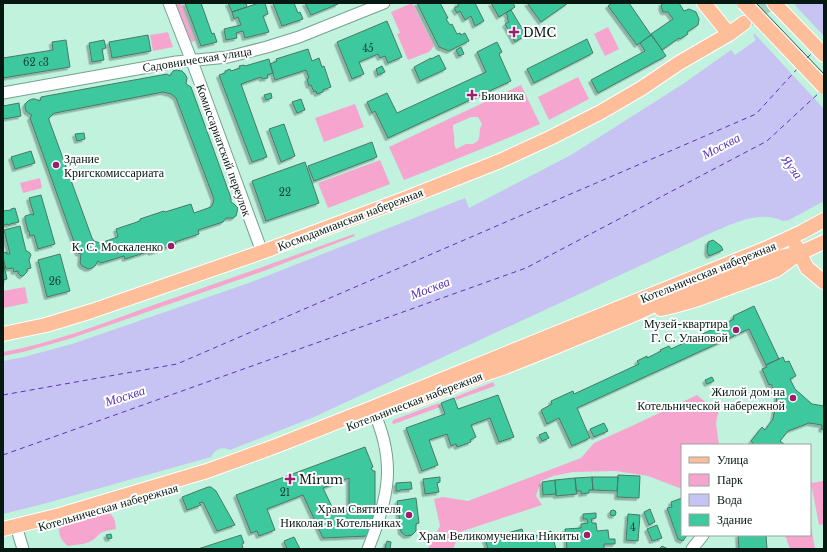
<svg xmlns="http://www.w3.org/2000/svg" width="827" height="552" font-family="'Libre Baskerville',serif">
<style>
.green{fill:#f6a6ce;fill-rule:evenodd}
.water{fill:#c7c3f3}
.pier{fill:#c0f2de}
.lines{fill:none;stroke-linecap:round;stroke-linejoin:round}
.ferry{stroke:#5936bc;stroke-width:1;stroke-dasharray:5 4;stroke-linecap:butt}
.building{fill:#3dc89d;stroke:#4a7967;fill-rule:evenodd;filter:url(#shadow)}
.major-tunnel{stroke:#a4d1bf;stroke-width:14;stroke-dasharray:14 7;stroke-linecap:butt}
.minor-casing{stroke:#73a390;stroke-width:13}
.major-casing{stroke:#fff;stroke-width:16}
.minor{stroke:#fff;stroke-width:11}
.major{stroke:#febe9a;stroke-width:14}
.tram{stroke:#3a554b;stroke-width:1}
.major-bridge-casing{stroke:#fff;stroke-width:16;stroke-linecap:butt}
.major-bridge{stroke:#febe9a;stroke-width:14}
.poi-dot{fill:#9e1c6d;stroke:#fff;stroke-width:1.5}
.labels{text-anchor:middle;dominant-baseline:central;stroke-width:4;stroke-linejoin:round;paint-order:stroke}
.number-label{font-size:10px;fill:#134434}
.poi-label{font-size:12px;fill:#051811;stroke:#fff;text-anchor:end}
.street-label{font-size:12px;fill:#051811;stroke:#fff}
.water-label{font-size:13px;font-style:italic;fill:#5936bc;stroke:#fff}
</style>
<defs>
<filter id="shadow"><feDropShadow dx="-2.5" dy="2.5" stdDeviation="0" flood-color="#0004"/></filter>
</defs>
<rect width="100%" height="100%" fill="#c0f2de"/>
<path class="green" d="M175,3H181L195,41L191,42Z
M412,3L434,46L429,52L408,60L397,34L400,33L391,12Z
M608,27L619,49L605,56L594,34Z
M168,32L173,47L153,51L150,35Z
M578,77L589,99L549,120L538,97Z
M521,85L540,124C495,144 450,162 404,180L389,147ZM471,117H478L482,124C478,131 481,134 478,141L473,144H466L456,149C453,142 455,142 454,135C453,131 453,129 453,125Z
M355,104L364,127L324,142L315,118Z
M380,160L390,184L328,208L318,183Z
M40,178L42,188L23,193L20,183Z
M354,234L355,236L261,272L127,319L69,339L23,352L3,356V352C52,343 99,325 145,308C215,284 285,259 354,234Z
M25,287L28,303L3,308V291Z
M493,382L495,386L456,400L455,397Z
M697,395L709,405L719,409L716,423L719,445H682V489L648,476L616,471L573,472L553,476L541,481L536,496L542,505L460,532L453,549H428L440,526L434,499L443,497L468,501L581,458L594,443L634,425Z
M439,403L440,407L394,424L392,423L393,420Z
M824,481V524L819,525L811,483Z
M108,512C115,517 115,521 116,529C112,530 107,530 103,532C99,533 97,537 93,540C85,545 78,544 68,546C62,541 59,537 59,529L64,525Z
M810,521L815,549H790L785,535H810Z"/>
<path class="water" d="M797,3H824V253L789,220L783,221C759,210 735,223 713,232L314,417L230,450C222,446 215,449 211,457L43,504L3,514V361L24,357L72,344L249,283L465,198L469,208L571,155L683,84L731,50L735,55L756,40L753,35Z"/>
<path class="pier" d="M793,3L824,36V109L753,32Z
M824,201V253L789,220Z"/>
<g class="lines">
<path class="ferry" d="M807,58L813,52
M3,395L177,364L756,114L798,68
M3,455L526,268L767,141L820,92"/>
</g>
<path class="building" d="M185,3H201L212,34L214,33L217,42L201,46Z
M228,3H246L247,7L232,12Z
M259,3H265L268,14L263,16L269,32L245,38L243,31L236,33L237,38L226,40L224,29L241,25L238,17L234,19L232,12Z
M273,3H294L298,13L300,12L303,19L282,26Z
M305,3H337L338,4L311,15Z
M417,3H440L448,18L446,19L450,25L452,24L457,34L460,33L461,35L465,33L469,41L449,51L439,47Z
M457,3H475L484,21L475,26L471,16L465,20L460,11L457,13L454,8L459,6Z
M491,3H513L515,7L499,17Z
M527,3H568L541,22Z
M612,3H629L651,35L637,45L608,6Z
M661,3H679L684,11L689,9L696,12L699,19L698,25L687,32L688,34L680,39L679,38L662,50L651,34L673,19L668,12H663L662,9L661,7L662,4Z
M511,10L526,35L515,42L505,24L509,22L507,18L508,17L506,13Z
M387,21L402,57L388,63L385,56L380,58L378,54L359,62L364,74L352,79L337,42Z
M148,35L151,51L112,58L109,42Z
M651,35L658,44L666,56L598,93L591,80L645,51L640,43Z
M587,39L593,53L534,83L527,69Z
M66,40L70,67L3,78V58L53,50L52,42Z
M104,40L106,48L102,49L104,60L92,62L89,43Z
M497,42L502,52L499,54L511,81L388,138L375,111L372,113L367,102L387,93L397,113L486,72L477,52Z
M461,47L464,54L459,56L456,50Z
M308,49L312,61L319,58L322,67L324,66L331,87L323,90V92L317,94L316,91L314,92L311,85L309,86L307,79L309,78L306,70L275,80L270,64L277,61L276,59Z
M439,55L446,69L420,81L414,67L431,58V59Z
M269,59L273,73L267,75L268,78L262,79L261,77L241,84L267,157L252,162L219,75L225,73V71L230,69L231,71L240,68L239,66L244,65L245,66Z
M382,66L385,72L378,75L376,69Z
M176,70L182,71L185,74L187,78L186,84L191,87L231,198V202L234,204L238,208L236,216L233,218H226L223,222L198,230L199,234L175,242L176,244L151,253L150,251L125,259L124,256L101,263L98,261L95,266L92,268L88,269L82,266L80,263L81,254L78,253L30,118L32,115L30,114L26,111L25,107V104L28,101L32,99H35L40,101L41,97L167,74L170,76L173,71ZM163,92L171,94L176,98L214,199L213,203L211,207L194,213L191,204L165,212L164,211L140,219V221L116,229L118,237L100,243L94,241L92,238L49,120V118L53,114L55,113Z
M271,93L272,98L266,100L264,95Z
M301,99L305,110L297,113L292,102Z
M19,103L21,116L3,119V106Z
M284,124L295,156L281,162L269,129Z
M84,133L85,139L77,141L75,134Z
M372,142L377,157L314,181L308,166Z
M31,151L35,163L15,169L11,157Z
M305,162L319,203L266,221L252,181Z
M41,195L55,244L38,249L34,235L30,236L29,231H28L25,219V216L32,214L33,215H34L29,198Z
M15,208L19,222L10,224V225H8V224L4,225L3,224V211L11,210V209Z
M20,226L26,251H27L30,253L31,255L29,260L31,268L27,269V272L23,276H21L18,273V271L14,272L13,268L6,269L3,258V253L7,252V254H10L4,230Z
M713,240L721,246L723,250L709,256L707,252L708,242Z
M60,254L70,291L47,297L38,260Z
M3,261L7,279L3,280Z
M754,306L779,359L766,365L749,329L577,408L590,438L572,446L559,418L547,424L541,410L552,404L551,401L573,391L574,394L639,364L637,361L647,356V358L661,351L660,350L669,346L671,349L734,319L733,316Z
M783,357L785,362L789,361L796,376L790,379L795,389L812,404L824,406V430L821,429L822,425L809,423L788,431L780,441L784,444L783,445H753L754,444L751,441L762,427L765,430L773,419L777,397L771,384L769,385L762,369L767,367L766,365Z
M712,377L714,381L707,384L705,380Z
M498,395L514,437L499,442L490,418L471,425L476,437L470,440L471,442L457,447L456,444L451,446L447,434L429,440L438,465L422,471L406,428L445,414L441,403L454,398L458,409Z
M604,423L608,431L594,437L590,429Z
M546,432L549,438L542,441L539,435Z
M365,447L373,467L371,468L373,471H375V507L374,514L367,536L323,538L303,495L267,509L275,530L259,536L257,531L251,533L236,495ZM349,478V504L347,512L335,513L323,488Z
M618,475L640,476L639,498L617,497Z
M440,477V482L437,483L439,492L425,494L423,479Z
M592,477H618L617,491L593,490Z
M592,477L593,490H589V493L581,494V491H576L575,478Z
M575,478L577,494L556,496L555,480Z
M555,480L556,494L543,495L542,482Z
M411,482L412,489L400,490V491H396V483Z
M208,487H211L216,491L235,525L217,531L203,502L199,503L201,505L187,510L182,497Z
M416,498L419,523L416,524V531L412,535L406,536L401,532L397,501Z
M682,498V535H687L683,541L678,539L667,508L672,507L671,502Z
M650,509L655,522L649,525L644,512Z
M610 513a3 3 0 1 1 6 0a3 3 0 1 1-6 0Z
M596,513V518L591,519L592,523H596L597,531L608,530L609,539H615V544H604V549H567L565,529L581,528V524L588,523L587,519H583V514Z
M628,514L640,515L638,541L626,540Z
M657,525L662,538L652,541L647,529Z
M522,529L525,539L551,531L556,549H488L485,539Z
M111,534L112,538L108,539L106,535Z
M241,535L244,543L242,544L243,549H198Z
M738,535H766L767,549H739Z
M294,537L300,549H287L284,541Z
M387,541L391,542L390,549L385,548Z
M662,546L668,549H659Z"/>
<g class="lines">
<path class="major-tunnel" d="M745,22L770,3"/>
<defs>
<path id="minor" d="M169,3L196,72L262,252
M3,93L176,62L228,57L267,47L299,37L384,3
M16,526L23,549
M368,549C389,497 397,461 372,408
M692,549L703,535"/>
<path id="major" d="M704,3L729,34
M774,3L824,55
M796,246L807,268L824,282
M661,309L674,306L698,299L761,276L776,270L795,256
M3,334L46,325L92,311L262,252L404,199L500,161L550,138L601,112L642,88L679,63L729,34L744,23
M406,404L490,372L505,367L550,349L635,314L685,291L771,259L800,253L824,242
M3,529L60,515L207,471L276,446L372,408L767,248L802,232L824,220"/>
</defs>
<use href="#minor" class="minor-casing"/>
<use href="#major" class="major-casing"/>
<use href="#minor" class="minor"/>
<use href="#major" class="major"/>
<path class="tram" d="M756,3L824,74"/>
<defs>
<path id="major-bridge" d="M744,3L824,87"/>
</defs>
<use href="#major-bridge" class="major-bridge-casing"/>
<use href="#major-bridge" class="major-bridge"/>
</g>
<g class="poi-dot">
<path d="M512 26h4v4h4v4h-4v4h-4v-4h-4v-4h4z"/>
<path d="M470 89h4v4h4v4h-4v4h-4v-4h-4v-4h4z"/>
<circle cx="56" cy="165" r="4"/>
<circle cx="171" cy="246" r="4"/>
<circle cx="736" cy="330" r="4"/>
<circle cx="793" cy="398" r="4"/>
<path d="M288 473h4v4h4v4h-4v4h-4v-4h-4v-4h4z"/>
<circle cx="409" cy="515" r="4"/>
<circle cx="587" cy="535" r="4"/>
</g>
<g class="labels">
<g class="number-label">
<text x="368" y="48">45</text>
<text x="36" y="62">62 с3</text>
<text x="285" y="192">22</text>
<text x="55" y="281">26</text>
<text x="285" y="492">21</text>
<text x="633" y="527">4</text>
</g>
<g class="poi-label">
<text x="523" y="32" text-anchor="start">DMC</text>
<text x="481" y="95" text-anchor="start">Бионика</text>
<text x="64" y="158" text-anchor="start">Здание<tspan x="64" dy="14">Кригскомиссариата</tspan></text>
<text x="163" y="246">К. С. Москаленко</text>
<text x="728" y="323">Музей-квартира<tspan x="728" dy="14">Г. С. Улановой</tspan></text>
<text x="785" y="391">Жилой дом на<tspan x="785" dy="14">Котельнической набережной</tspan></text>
<text x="299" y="479" text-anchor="start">Mirum</text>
<text x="401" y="508">Храм Святителя<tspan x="401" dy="14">Николая в Котельниках</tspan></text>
<text x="579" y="535">Храм Великомученика Никиты</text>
</g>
<g class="street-label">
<text transform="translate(197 59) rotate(-9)">Садовническая улица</text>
<text transform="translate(224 150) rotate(70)">Комиссариатский переулок</text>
<text transform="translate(350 219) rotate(-21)">Космодамианская набережная</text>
<text transform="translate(708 272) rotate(-22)">Котельническая набережная</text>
<text transform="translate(414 401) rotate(-21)">Котельническая набережная</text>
<text transform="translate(108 507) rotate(-16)">Котельническая набережная</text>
</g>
<g class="water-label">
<text transform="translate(721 146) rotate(-28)">Москва</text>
<text transform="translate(792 167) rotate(53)">Яуза</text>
<text transform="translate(430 288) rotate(-21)">Москва</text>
<text transform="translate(125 396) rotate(-18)">Москва</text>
</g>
</g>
<rect width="827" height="552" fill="none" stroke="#051811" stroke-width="8"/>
<rect x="681" y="444" width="130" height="92" fill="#ffffff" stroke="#9ba3a0"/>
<rect x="689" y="457" width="20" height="6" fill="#febe9a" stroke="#9ba3a0"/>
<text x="717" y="464" font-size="12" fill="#051811">Улица</text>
<rect x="689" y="474" width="20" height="12" fill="#f6a6ce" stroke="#9ba3a0"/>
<text x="717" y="484" font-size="12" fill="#051811">Парк</text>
<rect x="689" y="494" width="20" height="12" fill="#c7c3f3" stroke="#9ba3a0"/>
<text x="717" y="504" font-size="12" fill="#051811">Вода</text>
<rect x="689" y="514" width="20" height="12" fill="#3dc89d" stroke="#9ba3a0"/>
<text x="717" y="524" font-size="12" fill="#051811">Здание</text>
</svg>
